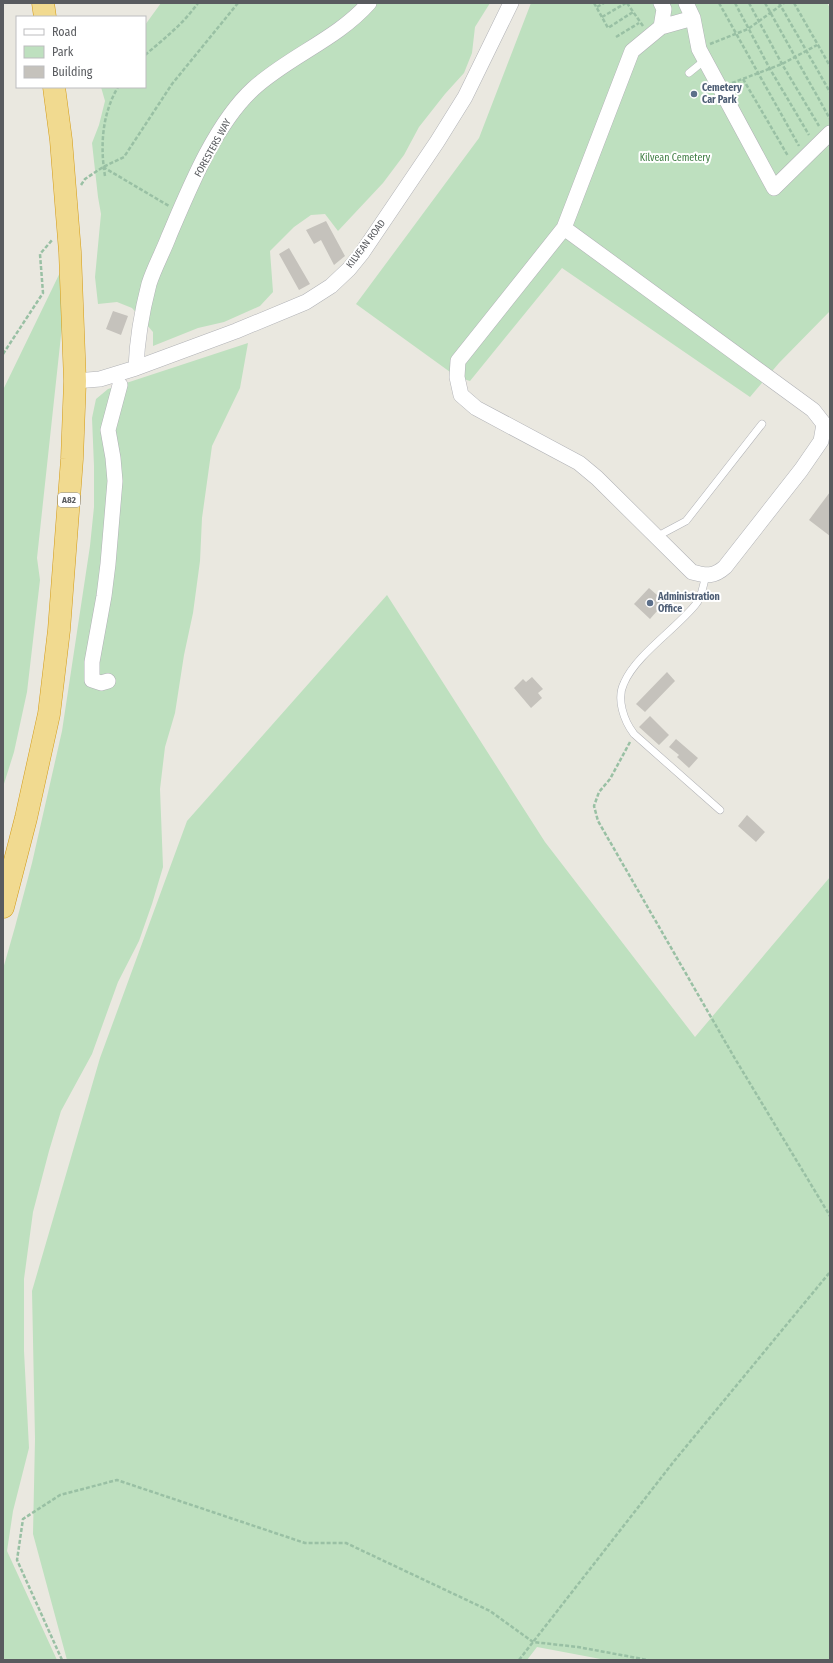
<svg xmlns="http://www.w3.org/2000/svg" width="833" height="1663" font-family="'Fira Sans Condensed',sans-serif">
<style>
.green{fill:#bee0bf}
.building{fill:#c5c2bc}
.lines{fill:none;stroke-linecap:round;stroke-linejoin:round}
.lane-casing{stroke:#b1b2b6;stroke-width:8}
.street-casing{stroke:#b1b2b6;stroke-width:16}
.highway-casing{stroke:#d39b17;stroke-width:23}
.path{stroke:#99c0a4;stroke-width:2.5;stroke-dasharray:4 2;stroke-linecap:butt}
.lane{stroke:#fff;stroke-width:7}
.street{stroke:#fff;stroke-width:15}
.highway{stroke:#f1da90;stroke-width:22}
.service-dot{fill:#5c6f8a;stroke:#fff;stroke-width:1.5}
.labels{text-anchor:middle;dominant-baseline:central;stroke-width:4;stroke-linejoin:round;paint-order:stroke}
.shield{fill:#fff;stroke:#8b8c8f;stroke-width:1}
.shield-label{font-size:9px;font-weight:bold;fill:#595b5f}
.service-label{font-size:10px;font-weight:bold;fill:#4e5e75;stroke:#fff;text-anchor:start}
.street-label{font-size:10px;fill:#595b5f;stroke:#fff}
.park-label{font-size:10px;fill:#3c7b40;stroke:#fff}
</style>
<rect width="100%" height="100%" fill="#eae8e0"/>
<path class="green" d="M161,3H490L475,27L472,53L464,73L445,94L419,127L404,155L383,183L338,231L325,214L311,215L294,227L270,251L273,292L260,306L224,322L198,328L153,346V332L132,308L117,302L98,304L95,277L101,214L98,197L92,143L99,125L105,101L101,87H145V25Z
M531,3H827L830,8V311L779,363L750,397L562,268L470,381L457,377L356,304L479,138Z
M70,252L37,558L40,580L27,692L14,752L3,787V390Z
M248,343L240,388L212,446L202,518L200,561L193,613L184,655L175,713L165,747L160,789L163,867L152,904L139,941L118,982L92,1054L61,1111L49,1151L33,1212L24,1279V1351L29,1448L13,1511L7,1551L57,1660H3V969L15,927L32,863L62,731L90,546L94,507V466L92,418L96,399L108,389Z
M387,595L545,842L695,1037L830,877V1660H606L537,1647L527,1660H67L33,1534L35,1439L32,1291L100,1058L187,821Z"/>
<path class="building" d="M326,221L345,256L334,265L321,240L314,244L306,230Z
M289,248L310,284L299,290L279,254Z
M113,311L128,316L121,335L106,329Z
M830,492V536L809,520Z
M649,588L665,602L650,619L634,604Z
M667,672L675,681L645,712L636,704Z
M532,677L543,689L538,693L542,698L531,708L514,688L523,679L526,682Z
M650,716L669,735L659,745L639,727Z
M676,739L698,758L689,768L677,757L679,755L669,747Z
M747,815L765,832L756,842L738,826Z"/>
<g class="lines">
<defs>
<path id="lane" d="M689,73L705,60
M656,537L686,521L762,424
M706,576C703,584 702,598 696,604C676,629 636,655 624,683C616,699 624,721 634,734L720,810"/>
<path id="street" d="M686,3L693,18L699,49L774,188L830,133
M661,27L693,18
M564,228L813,410L824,424L821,441L801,470L725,567C714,577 706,576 692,572L597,478L579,463L476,408L461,395L457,377L458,361L564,228L632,51L661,27L664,9L661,3
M136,368C137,340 142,311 149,284C154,268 163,252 169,236C189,189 215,124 253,89C289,56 336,40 369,3
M75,381L100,379L136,368L236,331L306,302L331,286L349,269L362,253L437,142L465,97L511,3
M108,681L101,683L92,680V662L104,596L108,564L115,481L113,458L108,430L120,385"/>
<path id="highway" d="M43,3L45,17
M3,907L26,818L49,714L59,630L72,459L75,381L70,252L61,140L54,87"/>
</defs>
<use href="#lane" class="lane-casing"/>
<use href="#street" class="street-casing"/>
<use href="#highway" class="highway-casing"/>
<path class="path" d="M594,3L608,28L633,12
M627,3L643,26
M719,3L799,146
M735,3L770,69L809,135
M749,3L782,64L819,126
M765,3L830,119
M779,3L830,92
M794,3L830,66
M597,7L604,3
M602,17L626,3
M616,37L639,23
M710,44L748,29L784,3
M145,55C164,39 184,23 198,3
M743,79L788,156
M732,83L782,64L817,45
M103,167L169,206
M105,176C100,146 102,114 118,87
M81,185L85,179L103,167L124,157L172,84L238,3
M3,354L43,293L40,254L53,239
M630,742L610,779L599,792L594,806L598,821L734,1057L830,1216
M62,1660L17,1560L23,1519L60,1495L117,1480L305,1543H346L490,1611L533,1642L578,1647L648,1660
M519,1660L675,1460L830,1272"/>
<use href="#lane" class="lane"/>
<use href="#street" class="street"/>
<use href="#highway" class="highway"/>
</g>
<g class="service-dot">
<circle cx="694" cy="94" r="4"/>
<circle cx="650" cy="603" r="4"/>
</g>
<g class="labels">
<rect class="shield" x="58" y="493" width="22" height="14" rx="3"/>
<g class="shield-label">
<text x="69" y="500">A82</text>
</g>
<g class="service-label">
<text x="702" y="88">Cemetery<tspan x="702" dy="12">Car Park</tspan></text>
<text x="658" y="597">Administration<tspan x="658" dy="12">Office</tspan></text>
</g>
<g class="street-label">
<text transform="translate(213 148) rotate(-61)">FORESTERS WAY</text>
<text transform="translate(366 244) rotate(-53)">KILVEAN ROAD</text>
</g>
<g class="park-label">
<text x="675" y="158">Kilvean Cemetery</text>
</g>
</g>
<rect width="833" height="1663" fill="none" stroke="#595b5f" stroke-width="8"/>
<rect x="16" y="16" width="130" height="72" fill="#ffffff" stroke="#bdbdbf"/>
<rect x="24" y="29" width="20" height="6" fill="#ffffff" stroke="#bdbdbf"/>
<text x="52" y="36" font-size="12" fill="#595b5f">Road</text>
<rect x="24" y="46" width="20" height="12" fill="#bee0bf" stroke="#bdbdbf"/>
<text x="52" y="56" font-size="12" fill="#595b5f">Park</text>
<rect x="24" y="66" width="20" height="12" fill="#c5c2bc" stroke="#bdbdbf"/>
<text x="52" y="76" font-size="12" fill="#595b5f">Building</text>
</svg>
